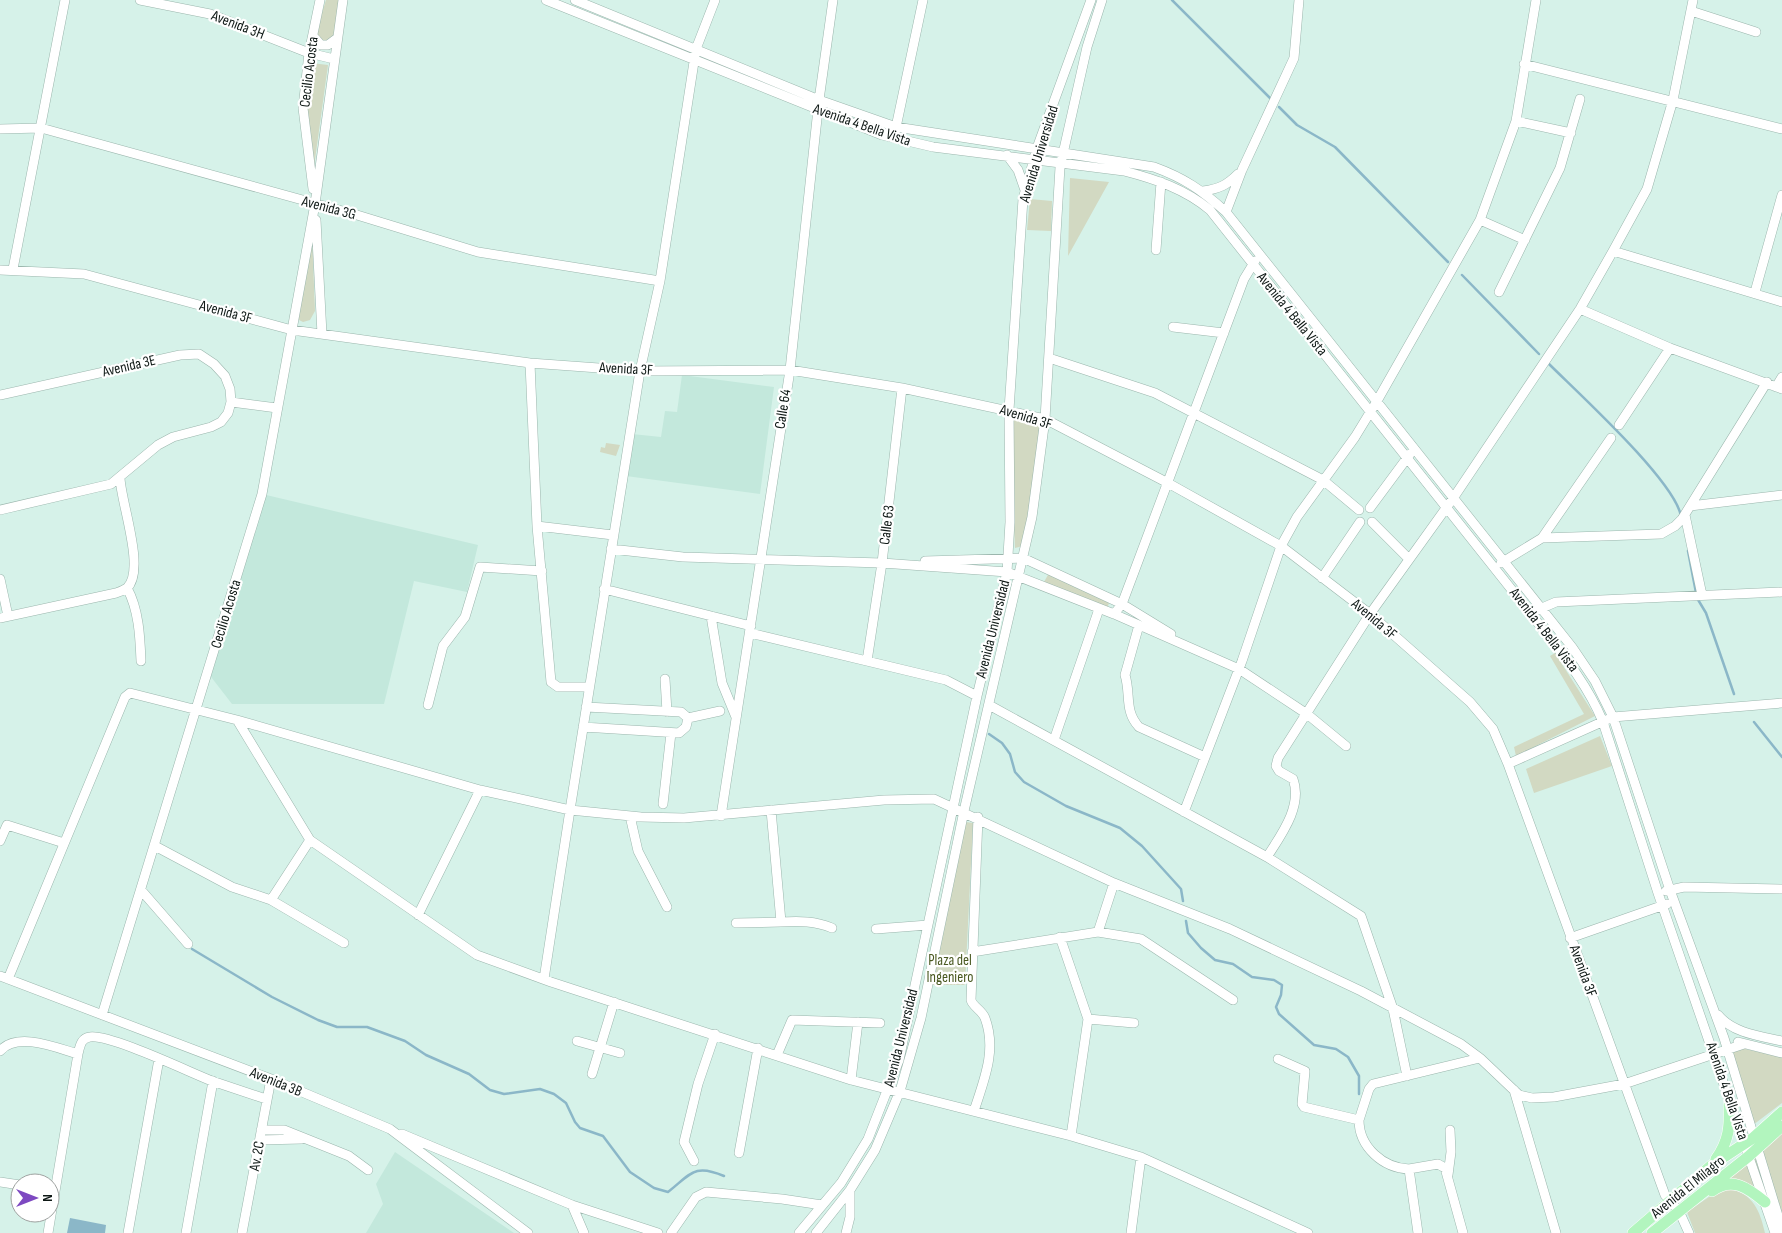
<svg xmlns="http://www.w3.org/2000/svg" width="1782" height="1233" font-family="'Sofia Sans Condensed',sans-serif">
<style>
.built{fill:#c3e8dc}
.green{fill:#d2d9c2}
.water{fill:#8bb7c8}
.lines{fill:none;stroke-linecap:round;stroke-linejoin:round}
.stream{stroke:#8bb7c8;stroke-width:2.5}
.minor-casing{stroke:#9bb6ad;stroke-width:10}
.major-casing{stroke:#fff;stroke-width:12}
.minor{stroke:#fff;stroke-width:9}
.major{stroke:#b2f5be;stroke-width:11}
.labels{text-anchor:middle;dominant-baseline:central;stroke-width:4.5;stroke-linejoin:round;paint-order:stroke}
.street-label{font-size:15px;fill:#0e1815;stroke:#fff}
.park-label{font-size:15px;fill:#4a5921;stroke:#fff}
</style>
<rect width="100%" height="100%" fill="#d6f2e9"/>
<path class="built" d="M682,375L774,387L760,494L626,476L632,434L661,437L665,411L677,412Z
M262,494L478,545L467,592L414,581L384,704H232L208,673Z
M395,1152L514,1233H366L383,1204L376,1184Z"/>
<path class="green" d="M326,0H339L334,36L326,42L320,41L315,35Z
M311,63L328,65L314,167L307,108Z
M1070,178L1109,182L1068,256Z
M1030,199L1052,201L1051,231L1027,230Z
M312,234L315,311L310,320L303,322L299,320L298,314Z
M1009,410L1045,419L1023,546L1015,548Z
M606,443L620,445L616,456L600,452L601,447L605,448Z
M1049,573L1109,603L1107,609L1044,582Z
M1555,653L1595,716L1516,756L1514,747L1584,714L1550,656Z
M1600,736L1612,766L1534,793L1526,769Z
M966,822L973,823L965,985H931Z
M1741,1048L1782,1057V1103L1753,1125L1732,1053Z
M1782,1130V1233H1772L1764,1206L1725,1181Z
M1729,1189C1753,1193 1760,1211 1765,1233H1695L1687,1212L1719,1190Z"/>
<path class="water" d="M70,1218L106,1225L105,1233H67Z"/>
<g class="lines">
<path class="stream" d="M1172,0L1270,98
M1279,107L1297,125L1335,147L1448,262
M1462,275L1539,354
M1548,363C1578,393 1674,480 1681,516
M1688,551L1697,598L1706,613L1734,694
M1754,722L1782,757
M989,734L1002,743L1010,754L1015,772L1024,782L1066,806L1120,828L1142,846L1181,889L1183,901
M1186,921L1188,933L1201,948L1215,960L1233,964L1252,977L1274,980L1282,985L1281,995L1276,1007L1279,1014L1314,1045L1336,1049L1348,1057L1359,1076V1094
M192,949L272,997L318,1020L337,1027H367L405,1041L426,1055L469,1074L490,1090L504,1094L540,1089L554,1094L566,1103L575,1122L580,1128L603,1136L630,1172L654,1188L668,1192C691,1174 694,1163 724,1176"/>
<defs>
<path id="minor" d="M140,0L210,14L309,53L334,59
M546,0L882,135L933,147L1124,171C1155,179 1185,189 1210,210L1531,614C1558,649 1586,681 1603,722L1658,893L1775,1233
M575,0L819,100L896,127L1154,167C1184,178 1202,190 1226,212L1572,647L1595,681L1613,717L1670,890L1724,1038L1782,1229
M715,0L696,49L660,281L640,371L570,810L641,817L684,818L884,800L934,799L1114,883L1230,929L1361,991L1461,1044L1480,1058L1519,1095L1532,1098L1554,1097L1624,1084L1744,1044
M1691,11L1756,32
M313,36L321,45H328L336,39
M1524,64L1782,129
M1516,121L1571,133
M0,129L41,128L357,215L478,252L660,281
M895,132L923,0
M1007,155L1018,170L1025,190
M313,189L303,108L309,53L320,0
M1203,191C1219,189 1227,185 1238,174
M1226,212L1242,170L1294,58L1299,0
M316,220L322,334
M1480,220L1525,240
M1156,250L1161,182
M1613,251L1782,302
M13,269L65,0
M0,270L84,274L292,330L530,363L640,371L790,370L902,388L1045,419L1168,483L1281,546L1370,614L1470,702L1493,729L1508,764L1665,1195L1679,1211L1689,1233
M1499,292L1560,168L1580,99
M1755,292L1782,195
M1580,309L1670,348L1782,389
M1173,327L1224,333
M1049,358L1155,393L1323,480L1359,510
M530,363L537,526L551,682L558,687H589
M1776,387L1782,377
M0,395L180,355L199,354L214,364L225,376L230,389L231,402L228,413L221,422L211,427L173,437L158,445L111,484L0,510
M231,402L277,408
M1619,425L1670,348
M1690,506L1782,495
M1370,508L1410,454
M1685,515L1702,595
M1372,522L1409,559
M537,526L613,535
M1542,538L1661,534L1675,526L1682,519L1767,382
M611,549L683,557L882,563L1007,572L1114,614L1239,669L1307,714L1346,746
M925,561L1023,558L1122,604L1171,634
M1501,563L1542,538L1611,438
M1322,578L1360,522
M0,579L8,616
M127,588C139,610 140,637 141,661
M604,589L751,626
M1535,611L1556,602L1782,592
M1114,614L1122,604L1244,279L1255,261
M711,616L722,683L736,717
M0,618L116,593C119,592 124,590 127,588C146,570 121,503 120,478
M1139,625L1125,675C1131,694 1124,711 1139,727L1205,757
M750,633L946,680L977,696
M867,661L882,563L902,388
M665,679L667,712
M428,705L443,646L465,617L480,567L542,571
M989,705L1267,857L1361,916L1393,1009L1407,1076
M688,718L720,711
M237,720L310,840L477,955L551,982L851,1080L1071,1136L1141,1157L1308,1233
M583,727L679,733L686,727L688,718L681,712L586,707
M1054,740L1099,609
M1508,764L1613,717L1782,703
M663,804L671,733
M771,810L781,922C800,921 815,921 832,928
M1184,812L1242,661L1281,546L1297,517L1355,437L1377,401L1480,220L1516,121L1536,0
M630,816L638,851L667,907
M721,816L790,370L819,100L833,0
M0,841L7,825L64,843
M155,846L232,887L271,900L344,943
M1267,857C1281,835 1303,806 1293,779L1279,771L1276,766L1278,758L1370,614L1454,497L1580,309L1613,251L1647,189L1673,100L1693,0
M141,890L188,944
M1666,891L1684,887L1782,889
M271,900L310,840
M418,915L480,790
M736,923L781,922
M876,929L928,925
M1098,932L1114,883
M1060,937L1088,1019L1071,1136
M1570,938L1667,904
M972,952L1098,932L1141,939L1233,1000
M0,976L271,1079L390,1129L528,1233
M8,979L125,697L130,693L237,720L480,790L570,810L544,979
M102,1015L262,494L315,204L343,0
M1718,1015C1733,1033 1759,1036 1782,1041
M1088,1019L1134,1023
M577,1041L620,1053
M1738,1042L1782,1053
M0,1051C17,1031 57,1048 78,1054
M777,1055L792,1020L880,1023
M1278,1059L1305,1071L1302,1104L1304,1107L1359,1120L1369,1089L1373,1084L1480,1058
M592,1074L614,1002
M851,1080L858,1022
M1514,1090L1556,1233
M974,1111C984,1080 997,1050 985,1018C982,1010 973,1007 971,1000L978,817
M1359,1120C1359,1147 1383,1168 1409,1169
M261,1130H284L349,1156L368,1170
M402,1134L572,1205L584,1233
M260,1140L302,1139
M739,1153L758,1048
M694,1161L684,1142L698,1084L715,1034
M1448,1175L1451,1152L1450,1130
M0,1182L20,1185
M572,1205L658,1233
M48,1233L78,1054C80,1046 81,1038 90,1037C110,1034 189,1072 212,1081C230,1087 248,1093 266,1099
M128,1233L159,1059
M186,1233L213,1081
M242,1233L271,1079
M671,1233L696,1197L706,1192L782,1199L822,1205
M799,1233L841,1183L868,1139L899,1060L977,696L1007,572L1010,522L1009,410L1023,199L1037,148L1091,0
M816,1233L850,1190L875,1150L900,1091L921,1018L964,811L1032,517L1045,419L1060,167L1087,47L1102,0
M846,1233L850,1217V1190
M1131,1233L1141,1157
M1418,1233L1409,1169L1438,1164L1445,1168L1463,1233"/>
<path id="major" d="M1716,1159C1729,1141 1730,1126 1729,1105
M1712,1191C1732,1176 1748,1188 1765,1202
M1633,1233L1712,1165L1753,1138L1782,1112
M1652,1233L1749,1156L1782,1126"/>
</defs>
<use href="#minor" class="minor-casing"/>
<use href="#major" class="major-casing"/>
<use href="#minor" class="minor"/>
<use href="#major" class="major"/>
</g>
<g class="labels">
<g class="street-label">
<text transform="translate(238 25) rotate(21)">Avenida 3H</text>
<text transform="translate(309 72) rotate(-83)">Cecilio Acosta</text>
<text transform="translate(862 125) rotate(19)">Avenida 4 Bella Vista</text>
<text transform="translate(1039 154) rotate(-73)">Avenida Universidad</text>
<text transform="translate(329 208) rotate(15)">Avenida 3G</text>
<text transform="translate(226 312) rotate(15)">Avenida 3F</text>
<text transform="translate(1292 314) rotate(51)">Avenida 4 Bella Vista</text>
<text transform="translate(129 366) rotate(-13)">Avenida 3E</text>
<text transform="translate(626 369) rotate(3)">Avenida 3F</text>
<text transform="translate(783 409) rotate(-81)">Calle 64</text>
<text transform="translate(1026 417) rotate(17)">Avenida 3F</text>
<text transform="translate(887 525) rotate(-83)">Calle 63</text>
<text transform="translate(226 614) rotate(-73)">Cecilio Acosta</text>
<text transform="translate(1374 619) rotate(40)">Avenida 3F</text>
<text transform="translate(993 629) rotate(-76)">Avenida Universidad</text>
<text transform="translate(1544 630) rotate(52)">Avenida 4 Bella Vista</text>
<text transform="translate(1583 971) rotate(70)">Avenida 3F</text>
<text transform="translate(901 1038) rotate(-76)">Avenida Universidad</text>
<text transform="translate(276 1082) rotate(22)">Avenida 3B</text>
<text transform="translate(1727 1091) rotate(71)">Avenida 4 Bella Vista</text>
<text transform="translate(257 1156) rotate(-80)">Av. 2C</text>
<text transform="translate(1688 1187) rotate(-39)">Avenida El Milagro</text>
</g>
<g class="park-label">
<text x="950" y="960">Plaza del<tspan x="950" dy="17">Ingeniero</tspan></text>
</g>
</g>
<g transform="translate(35 1198) rotate(90)"><circle r="24" fill="#ffffff" stroke="#9fa3a1"/>
<path d="M0-4L9 19L0 12L-9 19Z" fill="#7d49c1"/>
<text y="-8" font-size="14" font-weight="bold" text-anchor="middle" fill="#0e1815">N</text>
</g>
</svg>
